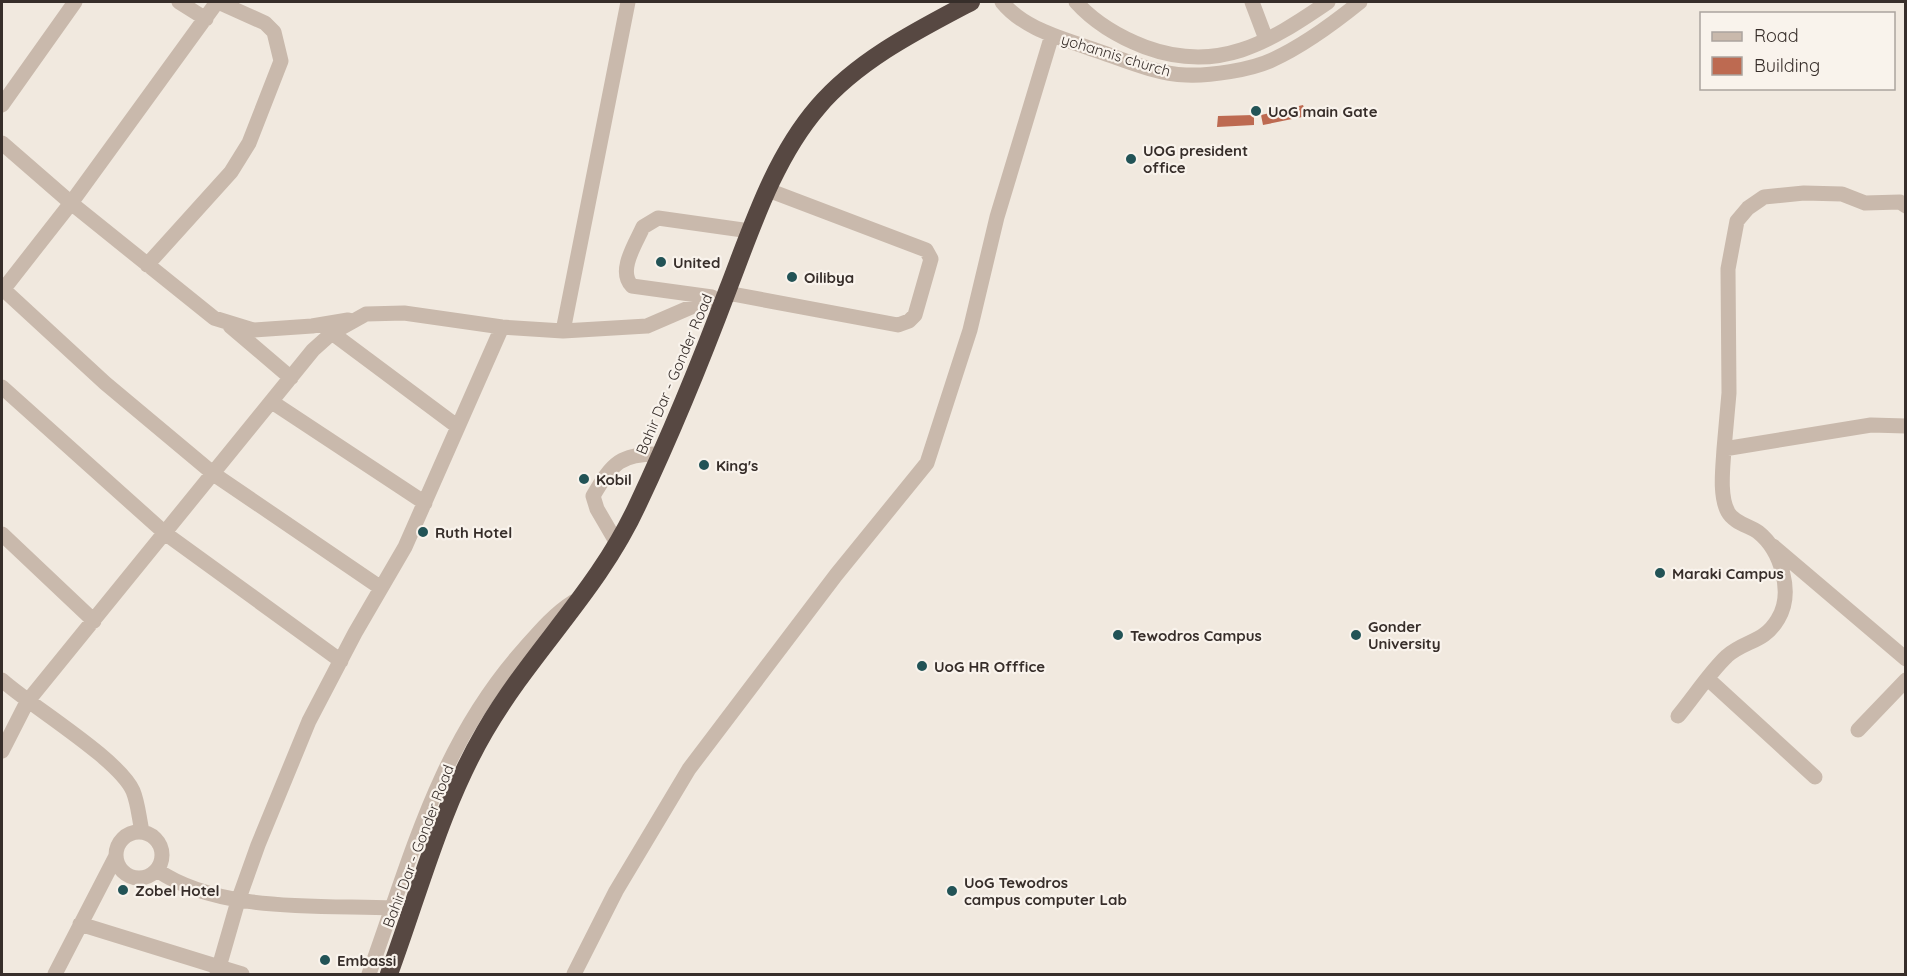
<svg xmlns="http://www.w3.org/2000/svg" width="1907" height="976" font-family="Quicksand,sans-serif">
<style>
.building{fill:#bd6a51}
.lines{fill:none;stroke-linecap:round;stroke-linejoin:round}
.minor{stroke:#c9b9ac;stroke-width:15}
.highway{stroke:#574842;stroke-width:18}
.poi-dot{fill:#225356;stroke:#f9f3ec;stroke-width:2}
.labels{text-anchor:middle;dominant-baseline:central;stroke-width:4.5;stroke-linejoin:round;paint-order:stroke}
.street-label{font-size:15px;fill:#372e2a;stroke:#f9f3ec}
.poi-label{font-size:15px;font-weight:bold;fill:#372e2a;stroke:#f9f3ec;text-anchor:start}
</style>
<rect width="100%" height="100%" fill="#f1e9df"/>
<path class="building" d="M1303,105L1307,116L1263,125L1261,115Z
M1254,115V125L1217,127L1218,116Z"/>
<g class="lines">
<path class="minor" d="M179,2L206,19
M1002,2C1023,28 1058,37 1089,48C1120,58 1154,74 1186,75C1210,76 1251,70 1272,60C1303,46 1334,23 1360,2
M1076,2C1094,22 1119,37 1145,47C1218,74 1268,43 1328,2
M1252,2L1266,39
M2,105L75,2
M2,143L71,203L214,318L253,330L312,326L348,320
M1906,206L1900,202L1865,203L1842,194L1804,193L1764,197L1748,208L1737,221L1728,269L1729,393L1724,449L1871,425L1906,426
M147,265L231,172L249,143L281,61L274,32L265,23L218,2
M3,289L105,383L215,475L381,588
M2,291L71,203L217,2
M727,293L898,325L909,321L915,315L931,259L926,250L768,190
M712,297L632,286C617,271 636,243 643,227L658,218L750,231
M230,326L291,378
M563,331L628,2
M332,333L458,427
M2,387L166,534L341,661
M272,402L425,503
M2,534L94,621
M618,545L597,509L593,496C612,463 621,453 660,454
M1773,546L1906,659
M1708,679L1815,777
M2,680C32,707 119,759 133,791C138,803 139,818 142,831
M1678,716C1694,697 1709,673 1727,656C1745,640 1764,643 1778,619C1794,593 1781,550 1758,532C1749,526 1733,522 1728,512C1719,496 1723,467 1724,449
M1858,730L1906,680
M2,751L27,702L313,350L332,333L366,314L404,313L502,327L563,331L647,326L698,304L724,299
M116 855a23 23 0 1 1 46 0a23 23 0 1 1-46 0Z
M157,870C219,913 320,905 393,908
M80,924L219,967L238,901L258,845L309,721L355,633L405,547L502,327
M55,974L116,856
M217,974L219,967L242,974
M369,974C411,858 439,744 524,649C539,632 554,614 573,602
M574,974L616,891L689,769L836,575L927,463L970,330L997,217L1052,35"/>
<path class="highway" d="M389,974C419,893 441,806 485,731C532,650 598,591 638,504C671,434 701,361 728,289C752,227 774,158 818,107C858,60 918,30 971,2"/>
</g>
<g class="poi-dot">
<circle cx="1256" cy="111" r="6"/>
<circle cx="1131" cy="159" r="6"/>
<circle cx="661" cy="262" r="6"/>
<circle cx="792" cy="277" r="6"/>
<circle cx="704" cy="465" r="6"/>
<circle cx="584" cy="479" r="6"/>
<circle cx="423" cy="532" r="6"/>
<circle cx="1660" cy="573" r="6"/>
<circle cx="1118" cy="635" r="6"/>
<circle cx="1356" cy="635" r="6"/>
<circle cx="922" cy="666" r="6"/>
<circle cx="123" cy="890" r="6"/>
<circle cx="952" cy="891" r="6"/>
<circle cx="325" cy="960" r="6"/>
</g>
<g class="labels">
<g class="street-label">
<text transform="translate(1116 55) rotate(17)">yohannis church</text>
<text transform="translate(674 374) rotate(-67)">Bahir Dar - Gonder Road</text>
<text transform="translate(418 846) rotate(-69)">Bahir Dar - Gonder Road</text>
</g>
<g class="poi-label">
<text x="1268" y="111">UoG main Gate</text>
<text x="1143" y="150">UOG president<tspan x="1143" dy="17">office</tspan></text>
<text x="673" y="262">United</text>
<text x="804" y="277">Oilibya</text>
<text x="716" y="465">King's</text>
<text x="596" y="479">Kobil</text>
<text x="435" y="532">Ruth Hotel</text>
<text x="1672" y="573">Maraki Campus</text>
<text x="1368" y="626">Gonder<tspan x="1368" dy="17">University</tspan></text>
<text x="1130" y="635">Tewodros Campus</text>
<text x="934" y="666">UoG HR Offfice</text>
<text x="964" y="882">UoG Tewodros<tspan x="964" dy="17">campus computer Lab</tspan></text>
<text x="135" y="890">Zobel Hotel</text>
<text x="337" y="960">Embassi</text>
</g>
</g>
<rect width="1907" height="976" fill="none" stroke="#372e2a" stroke-width="6"/>
<rect x="1700" y="12" width="195" height="78" fill="#f9f3ec" stroke="#aba49e" stroke-width="1.5"/>
<rect x="1712" y="32" width="30" height="9" fill="#c9b9ac" stroke="#aba49e" stroke-width="1.5"/>
<text x="1754" y="42" font-size="18" fill="#372e2a">Road</text>
<rect x="1712" y="57" width="30" height="18" fill="#bd6a51" stroke="#aba49e" stroke-width="1.5"/>
<text x="1754" y="72" font-size="18" fill="#372e2a">Building</text>
</svg>
